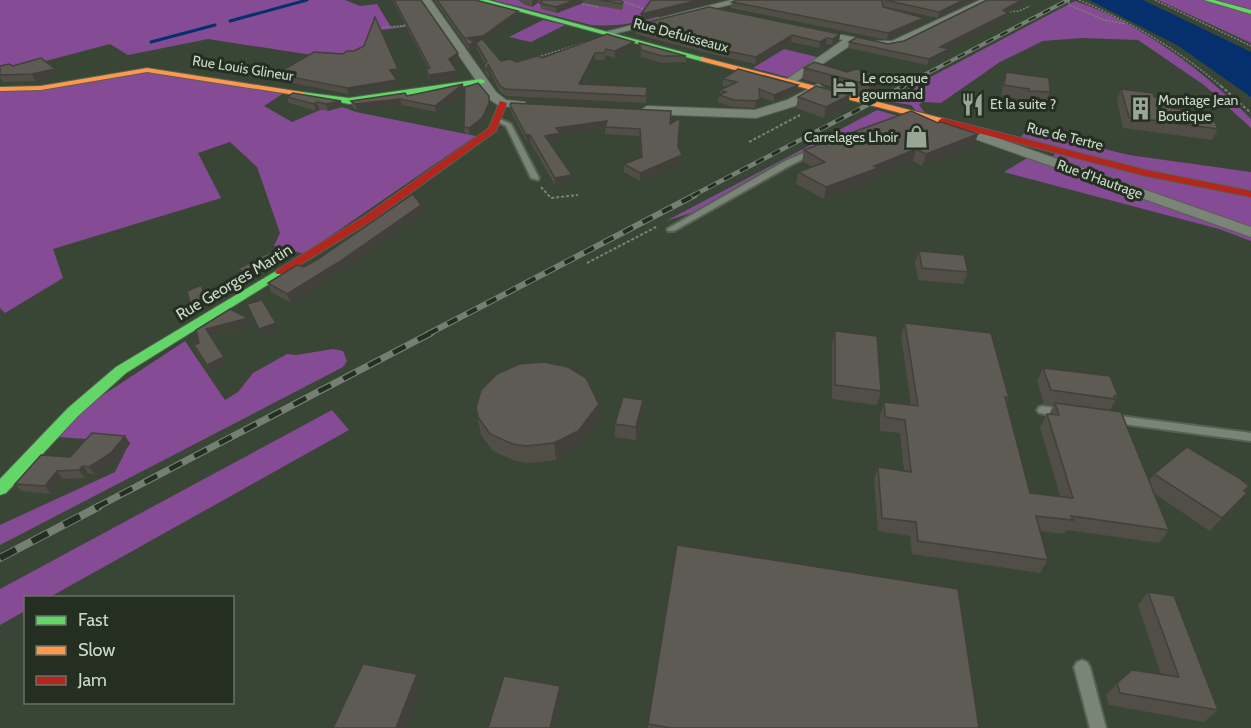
<svg xmlns="http://www.w3.org/2000/svg" width="1251" height="728" font-family="Cabin,sans-serif">
<style>
.green{fill:#854b94}
.water{fill:#05306d}
.lines{fill:none;stroke-linecap:round;stroke-linejoin:round}
.stream{stroke:#05306d;stroke-width:3}
.lane-casing{stroke:#566153;stroke-width:4}
.street-casing{stroke:#566153;stroke-width:2}
.fast-casing{stroke:#566153;stroke-width:2}
.slow-casing{stroke:#566153;stroke-width:2}
.jam-casing{stroke:#566153;stroke-width:2}
.path-far1{stroke:#7a8276;stroke-width:1.5;stroke-dasharray:2 1.5;stroke-linecap:butt}
.path{stroke:#7a8276;stroke-width:2;stroke-dasharray:3 2;stroke-linecap:butt}
.lane{fill:#7a8578;fill-rule:evenodd}
.street{fill:#7a8578;fill-rule:evenodd}
.fast{fill:#63d668;fill-rule:evenodd}
.slow{fill:#ff974d;fill-rule:evenodd}
.jam{fill:#b3261e;fill-rule:evenodd}
.rail-far4-casing{stroke:#757f73;stroke-width:4}
.rail-far3-casing{stroke:#757f73;stroke-width:4.5}
.rail-far2-casing{stroke:#757f73;stroke-width:6}
.rail-far1-casing{stroke:#757f73;stroke-width:7}
.rail-casing{stroke:#757f73;stroke-width:8}
.rail-far4{stroke:#242f21;stroke-width:2;stroke-dasharray:8;stroke-linecap:butt}
.rail-far3{stroke:#242f21;stroke-width:3;stroke-dasharray:9;stroke-linecap:butt}
.rail-far2{stroke:#242f21;stroke-width:4;stroke-dasharray:11;stroke-linecap:butt}
.rail-far1{stroke:#242f21;stroke-width:4.5;stroke-dasharray:14;stroke-linecap:butt}
.rail{stroke:#242f21;stroke-width:6;stroke-dasharray:18;stroke-linecap:butt}
.wall{fill:#504e47}
.shaded-wall{fill:#41403a}
.building{fill:#5d5b53;stroke:#41403a;stroke-width:1.5}
.labels{text-anchor:middle;dominant-baseline:central;stroke-width:6;stroke-linejoin:round;paint-order:stroke}
.far-street-label{font-size:14px;fill:#ccdac9;stroke:#242f21}
.far-poi-label{font-size:14px;fill:#ccdac9;stroke:#242f21;text-anchor:start}
.street-label{font-size:16px;fill:#ccdac9;stroke:#242f21}
</style>
<rect width="100%" height="100%" fill="#394635"/>
<path class="green" d="M0,0H345L360,6L377,4L391,27L429,22L430,24L372,31L380,48L331,58L208,39L128,55L110,44L0,73Z
M493,0H670L658,18C635,23 615,27 591,25Z
M1158,0H1251V43Z
M1075,1C1139,22 1204,71 1251,119V128L1204,85L1138,40L1082,38L1043,41L1000,62L941,103L922,102L919,105L925,113L915,110L911,105L885,101Z
M543,20L565,25L531,42L509,37Z
M784,49L821,58L791,78L753,68Z
M153,71L284,93L264,106L292,122L334,104L356,112L476,136L304,254L274,246L280,233L257,167L230,142L198,153L221,198L53,249L63,278L5,313L0,308V90Z
M877,110L902,117L798,155L694,212L666,221Z
M1030,131L1129,155L1251,172V227L1053,158L1058,147L1021,137L1024,133Z
M1029,157L1251,235V241L1219,229L1004,172Z
M185,341L225,400L238,392L253,373L287,354L296,355L333,349L343,351L347,361L343,367L0,545V525L115,472L130,442L58,437L91,403Z
M332,410L349,430L50,597L26,598L25,611L0,625V589Z"/>
<path class="water" d="M1089,0H1143L1251,52V97L1177,45Z"/>
<g class="lines">
<path class="stream" d="M230,21L307,0
M151,42L215,25"/>
<defs>
<path id="lane" d="M496,119H500L511,124L539,178L538,180L531,178L506,126L496,121Z
M813,149L820,151L791,165L674,231H668L667,229L785,161Z
M1043,406L1067,410L1069,413L1067,416L1063,417L1039,413L1037,410L1039,407Z
M1112,415L1251,433V441L1108,422L1106,419L1108,416Z
M1082,660L1087,662L1090,667L1106,728H1090L1074,667L1077,662Z"/>
<path id="street" d="M421,0H431L496,92L506,100L525,102V108L499,106L488,98Z
M731,0H748L606,36L601,33Z
M980,0H992L898,46L873,47L854,43L794,83L790,84L784,81L843,40L812,33V29L873,41H892Z
M818,84L824,88L822,90L795,106L756,118L647,114L641,110L647,106L755,110L787,100Z
M963,126L1251,227V237L958,133L957,130L958,127Z"/>
<path id="fast" d="M478,0H488L708,59L701,61Z
M1204,0H1214L1251,10V14Z
M481,79L485,81L484,83L349,104L298,94L302,92L349,98Z
M281,268L285,270L287,272L285,274L126,373L78,416L6,493L0,495V479L68,408L116,367Z"/>
<path id="slow" d="M701,57L945,119L946,121L939,123L701,61Z
M147,68L302,92L306,94L302,96L147,72L41,90L0,91V87L41,86Z"/>
<path id="jam" d="M500,101L507,103L496,131L373,220L285,274H277L275,272L277,270L365,216L489,128Z
M942,118L1146,170L1251,191V197L1146,176L939,123L938,121Z"/>
</defs>
<use href="#lane" class="lane-casing"/>
<use href="#street" class="street-casing"/>
<use href="#fast" class="fast-casing"/>
<use href="#slow" class="slow-casing"/>
<use href="#jam" class="jam-casing"/>
<path class="path-far1" d="M618,0L647,10
M1079,0C1131,22 1179,50 1222,87
M1155,0L1251,46
M1069,2V5L1104,20L1126,24
M579,3L598,7
M1006,12L1019,11L1030,6
M379,28L409,25
M538,57L586,42"/>
<path class="path" d="M1221,86L1251,113
M749,142L800,115
M541,187L551,198L578,195
M587,263L658,226"/>
<use href="#lane" class="lane"/>
<use href="#street" class="street"/>
<use href="#fast" class="fast"/>
<use href="#slow" class="slow"/>
<use href="#jam" class="jam"/>
<defs>
<path id="rail-far4" d="M901,87L1068,0"/>
<path id="rail-far3" d="M692,196L904,86"/>
<path id="rail-far2" d="M428,334L695,195"/>
<path id="rail-far1" d="M95,508L431,333"/>
<path id="rail" d="M0,558L98,507"/>
</defs>
<use href="#rail-far4" class="rail-far4-casing"/>
<use href="#rail-far3" class="rail-far3-casing"/>
<use href="#rail-far2" class="rail-far2-casing"/>
<use href="#rail-far1" class="rail-far1-casing"/>
<use href="#rail" class="rail-casing"/>
<use href="#rail-far4" class="rail-far4"/>
<use href="#rail-far3" class="rail-far3"/>
<use href="#rail-far2" class="rail-far2"/>
<use href="#rail-far1" class="rail-far1"/>
<use href="#rail" class="rail"/>
</g>
<path class="wall" d="M392,0H421L459,59L452,64L457,71L458,77L431,81L427,75L426,69L428,68Z
M434,0H475L518,11V17L484,41L501,61L517,62L634,42V48L615,58L606,55L604,60H595L583,84L647,87L646,103L506,96L500,92L489,70V78L485,72L484,65L485,64L477,49V43H474L475,48L470,51Z
M518,0H619L623,2V8L622,10L583,3L557,13L541,9L540,4L539,2L532,7L525,5Z
M737,0H975L938,18L882,6L883,7L923,25L887,40L731,8L732,2Z
M987,0H1031L1008,13L1006,19L947,49L948,56L927,65L848,48L849,42L888,44L904,41Z
M636,25L840,34L839,40L832,45L826,44L819,48L791,42L755,64L703,52L636,34Z
M639,43L686,56V62L662,63L641,57Z
M0,66H13L55,69L59,75L35,81L3,82L0,78Z
M804,68L847,72L886,77L883,88L868,96L802,79Z
M398,69L399,75L394,76L398,86L349,94L277,80L276,74Z
M1006,72L1050,92L1046,103L1026,102V100L1001,96L1003,83Z
M723,79L798,85L797,92L774,102L760,97L759,106L755,108L733,107L718,102L720,90L727,87L723,86Z
M1121,89L1154,97L1171,108L1218,129L1212,140L1123,128L1117,100Z
M464,91L436,112L402,105L357,110L353,108L351,101Z
M287,97L341,101L342,107L328,111L319,109L316,111L289,103Z
M798,97L848,106L824,118L796,108Z
M510,105L670,124L678,146L681,162L640,181L624,172V164L641,158L640,136L605,134V128L560,135V140L550,142L572,183L555,185L530,142H527L511,112Z
M490,109L483,125L469,134L465,133L464,127Z
M974,146L922,166L913,161L876,175L875,179L824,199L796,184L798,172L812,167L802,161L804,150Z
M421,205L423,213L341,271L291,303L271,292L268,283L304,267Z
M919,251L968,272L963,284L918,280L915,263Z
M274,254L277,261L247,279L241,276L238,269Z
M905,323L1009,398L1007,402L1030,493L1060,496L1040,427L1047,414H1049L1054,405L1044,404L1037,381L1043,368L1118,396L1110,410H1109L1149,481L1154,474L1249,486L1244,491L1247,493L1236,506L1210,531L1155,494L1169,530L1159,543L1067,530L1064,534L1040,531L1048,560L1040,573L912,554L910,536L878,531L874,480L878,467L904,471L900,433L880,431V415L884,402L911,405L901,336Z
M251,325L211,336L228,364L211,372L197,352L194,345L199,343L196,330Z
M835,331L881,391L877,405L832,399V344Z
M643,400V413L636,440L615,437V424Z
M599,404V422L579,448L556,460L529,463L515,461L493,451L481,435L476,408Z
M125,436L130,444L116,461L95,474L88,473L85,478L63,479L51,494L21,491L15,484L70,457Z
M1148,592L1218,710L1204,722L1109,705L1106,695L1117,683L1161,674L1138,605Z
M648,724L979,728H648Z"/>
<path class="shaded-wall" d="M533,0H538L539,2L532,7V1Z
M575,0H583V3L557,13L556,7Z
M699,0H722L641,21V14Z
M964,0H975L938,18L939,12Z
M1022,0H1031L1001,16L1003,10Z
M518,11V17L483,42L474,43L475,48L470,51L469,45L472,43L467,44V38Z
M1008,13L1006,19L939,53L940,47Z
M924,18L923,25L887,40L888,33Z
M840,34L839,40L832,45L833,39Z
M792,35L791,42L755,64L756,57Z
M827,38L826,44L819,48L820,42Z
M634,42V48L615,58V51Z
M949,49L948,56L927,65L929,59Z
M458,53L459,59L450,65L449,59Z
M595,53V60L579,91V84Z
M55,69L59,75L35,81L32,74Z
M398,69L399,75L392,76L390,70Z
M457,71L458,77L431,81L429,75Z
M886,77L883,88L868,96L870,85Z
M397,80L398,86L349,94L347,88Z
M463,84L464,91L436,112L435,106Z
M798,85L797,92L774,102V95Z
M850,95L848,106L824,118L826,107Z
M489,96L490,109L483,125L469,134V128Z
M400,99L402,105L357,110L355,104Z
M760,99L759,106L755,108L756,101Z
M341,101L342,107L328,111L326,104Z
M317,102L319,109L316,111L314,104Z
M607,121L605,128L560,135V140L546,143L545,136L556,128Z
M978,134L974,146L922,166L926,154Z
M526,135H530V142H527Z
M916,149L913,161L876,175L875,179L824,199L826,187L874,166Z
M682,155L681,162L640,181V173Z
M572,175V183L555,185V178Z
M421,205L423,213L341,271L291,303L287,294Z
M274,254L277,261L247,279L244,272Z
M201,285L208,302L193,311L191,307Z
M248,318L251,325L210,336L206,329Z
M276,323L279,331L262,337L259,329Z
M224,357L228,364L211,372L207,365Z
M643,400V413L636,440V427Z
M599,404V422L579,448L556,460L554,443Z
M125,436L130,444L116,461L95,474L89,467Z
M83,466L88,473L85,478L79,470Z
M57,471L63,479L51,494L45,486Z
M1247,493L1236,506L1210,531L1222,518Z
M417,674L422,686L406,728H396Z
M560,686L562,698L554,728H550Z"/>
<path class="building" d="M394,0H421L458,53L449,59L457,71L429,75L426,69L430,68Z
M437,0H475L518,11L483,36L467,38L474,42L469,45Z
M542,0H575L556,7L540,3L542,1Z
M601,0H619L623,2L622,4Z
M651,0H699L641,14Z
M737,0H882L883,7L924,18L888,33L732,2Z
M885,0H964L939,12Z
M987,0H1022L1003,10L1008,13L940,47L949,49L929,59L849,42L857,37L888,44L904,41Z
M709,7L840,34L833,39L827,38L820,42L792,35L756,57L703,46L636,28V25Z
M375,17L398,69L390,70L397,80L347,88L276,74L314,52L343,54L347,51H354L364,46Z
M607,34L634,42L615,51L606,49L604,53H595L579,84L647,87L646,96L505,89L500,86L488,64V71L484,65L487,62L476,43L482,39L501,61L510,59L517,62L537,56L542,58Z
M639,43L686,56H662L641,50Z
M41,58L55,69L32,74L0,75V66L9,64L13,66Z
M814,62L847,72L856,69L886,77L870,85L804,68Z
M738,69L798,85L774,95L759,89L760,99L756,101L734,100L719,95L726,92L720,90L737,82L723,79Z
M1006,72L1049,78L1050,92L1029,91V89L1004,85Z
M478,83L489,96V103L482,118L469,128L464,127L465,87Z
M463,84L435,106L400,99L355,104L351,101L405,93L407,96Z
M816,86L850,95L826,107L798,97Z
M1121,89L1153,93L1154,97L1167,98L1171,108L1211,113L1218,129L1129,117Z
M293,93L341,101L326,104L317,102L314,104L287,97Z
M511,103L671,111L670,124L680,118L678,146L682,155L640,173L624,164L642,157L640,129L605,127L607,121L556,128L560,133L545,136L572,175L555,178L530,135H526L510,105Z
M911,111L938,123L941,122L978,134L926,154L916,149L874,166L878,168L826,187L798,172L825,162L804,150Z
M413,194L421,205L339,262L287,294L268,283L297,265L304,267L318,259Z
M919,251L964,255L968,272L922,268Z
M270,252L274,254L244,272L238,269Z
M201,285L206,298L191,307L187,291Z
M262,300L276,323L259,329L247,304Z
M230,309L248,318L206,329L224,357L207,365L194,345L199,343L196,330Z
M905,323L991,333L1009,398L1005,397L1030,493L1073,498L1047,414L1059,415L1055,403L1121,412L1169,530L1071,516L1073,520L1036,516L1048,560L918,541L916,522L882,518L878,467L911,472L905,420L885,417L884,402L918,406Z
M835,331L877,336L881,391L835,385Z
M544,362L568,367L586,378L599,404L578,431L554,443L526,446L513,444L490,434L478,417L476,408L481,390L497,374L519,364Z
M1043,368L1110,376L1118,396H1114L1115,399L1051,390Z
M623,397L643,400L636,427L615,424Z
M92,433L125,436L111,453L89,467L83,466L79,470L57,471L45,486L15,484L41,455L70,457Z
M1187,447L1239,478L1249,486L1244,491L1247,493L1222,518L1154,474Z
M677,545L958,589L979,728H671L648,724Z
M1148,592L1174,596L1218,710L1120,693L1117,683L1132,670L1179,677Z
M363,664L417,674L396,728H333Z
M504,676L560,686L550,728H488Z"/>
<defs>
<symbol id="hotel-bare" viewBox="-9 -9 18 18"><path d="M-6-4.5h1.5V1H6V5H4.5V3h-9V5H-6ZM-4 0a1.8 1.8 0 1 1 3.6 0ZM.5 0V-2.5h3Q6-2.5 6 0Z" fill="#99a695" stroke="#242f21" stroke-width="2.5" paint-order="stroke"/></symbol>
<symbol id="restaurant-bare" viewBox="-9 -9 18 18"><path d="M-5-6h1v4h1v-4h1v4h1v-4h1v5L-1.5 .5V6h-2V.5L-5-1ZM5-6V6H3V1.5H1.5Q1.5-4 5-6Z" fill="#99a695" stroke="#242f21" stroke-width="2.5" paint-order="stroke"/></symbol>
<symbol id="building-bare" viewBox="-9 -9 18 18"><path d="M-4-6H4V6H1V3H-1V6H-4ZM-2.5-4.3h1.7v1.8h-1.7ZM.8-4.3h1.7v1.8H.8ZM-2.5-1h1.7V.8h-1.7ZM.8-1h1.7V.8H.8Z" fill="#99a695" stroke="#242f21" stroke-width="2.5" paint-order="stroke"/></symbol>
<symbol id="shop-bare" viewBox="-9 -9 18 18"><path d="M-5-2.5h2.3a2.7 3.5 0 0 1 5.4 0H5L5.5 6h-11ZM-1.5-2.5h3a1.5 2.3 0 0 0-3 0Z" fill="#99a695" stroke="#242f21" stroke-width="2.5" paint-order="stroke"/></symbol>
</defs>
<g fill-rule="evenodd">
<use href="#hotel-bare" x="828" y="70" width="33" height="33"/>
<use href="#restaurant-bare" x="956" y="88" width="33" height="33"/>
<use href="#building-bare" x="1124" y="92" width="33" height="33"/>
<use href="#shop-bare" x="900" y="120" width="33" height="33"/>
</g>
<g class="labels">
<g class="far-street-label">
<text transform="translate(681 35) rotate(15)">Rue Defuisseaux</text>
<text transform="translate(243 68) rotate(9)">Rue Louis Glineur</text>
<text transform="translate(1065 136) rotate(14)">Rue de Tertre</text>
<text transform="translate(1100 179) rotate(20)">Rue d'Hautrage</text>
</g>
<g class="far-poi-label">
<text x="862" y="78">Le cosaque<tspan x="862" dy="16">gourmand</tspan></text>
<text x="1158" y="100">Montage Jean<tspan x="1158" dy="16">Boutique</tspan></text>
<text x="990" y="104">Et la suite ?</text>
<text x="898" y="137" text-anchor="end">Carrelages Lhoir</text>
</g>
<g class="street-label">
<text transform="translate(234 282) rotate(-31)">Rue Georges Martin</text>
</g>
</g>
<rect x="24" y="596" width="210" height="108" fill="#242f21" stroke="#677364" stroke-width="1.5"/>
<rect x="36" y="616" width="30" height="9" fill="#63d668" stroke="#677364" stroke-width="1.5"/>
<text x="78" y="626" font-size="18" fill="#ccdac9">Fast</text>
<rect x="36" y="646" width="30" height="9" fill="#ff974d" stroke="#677364" stroke-width="1.5"/>
<text x="78" y="656" font-size="18" fill="#ccdac9">Slow</text>
<rect x="36" y="676" width="30" height="9" fill="#b3261e" stroke="#677364" stroke-width="1.5"/>
<text x="78" y="686" font-size="18" fill="#ccdac9">Jam</text>
</svg>
